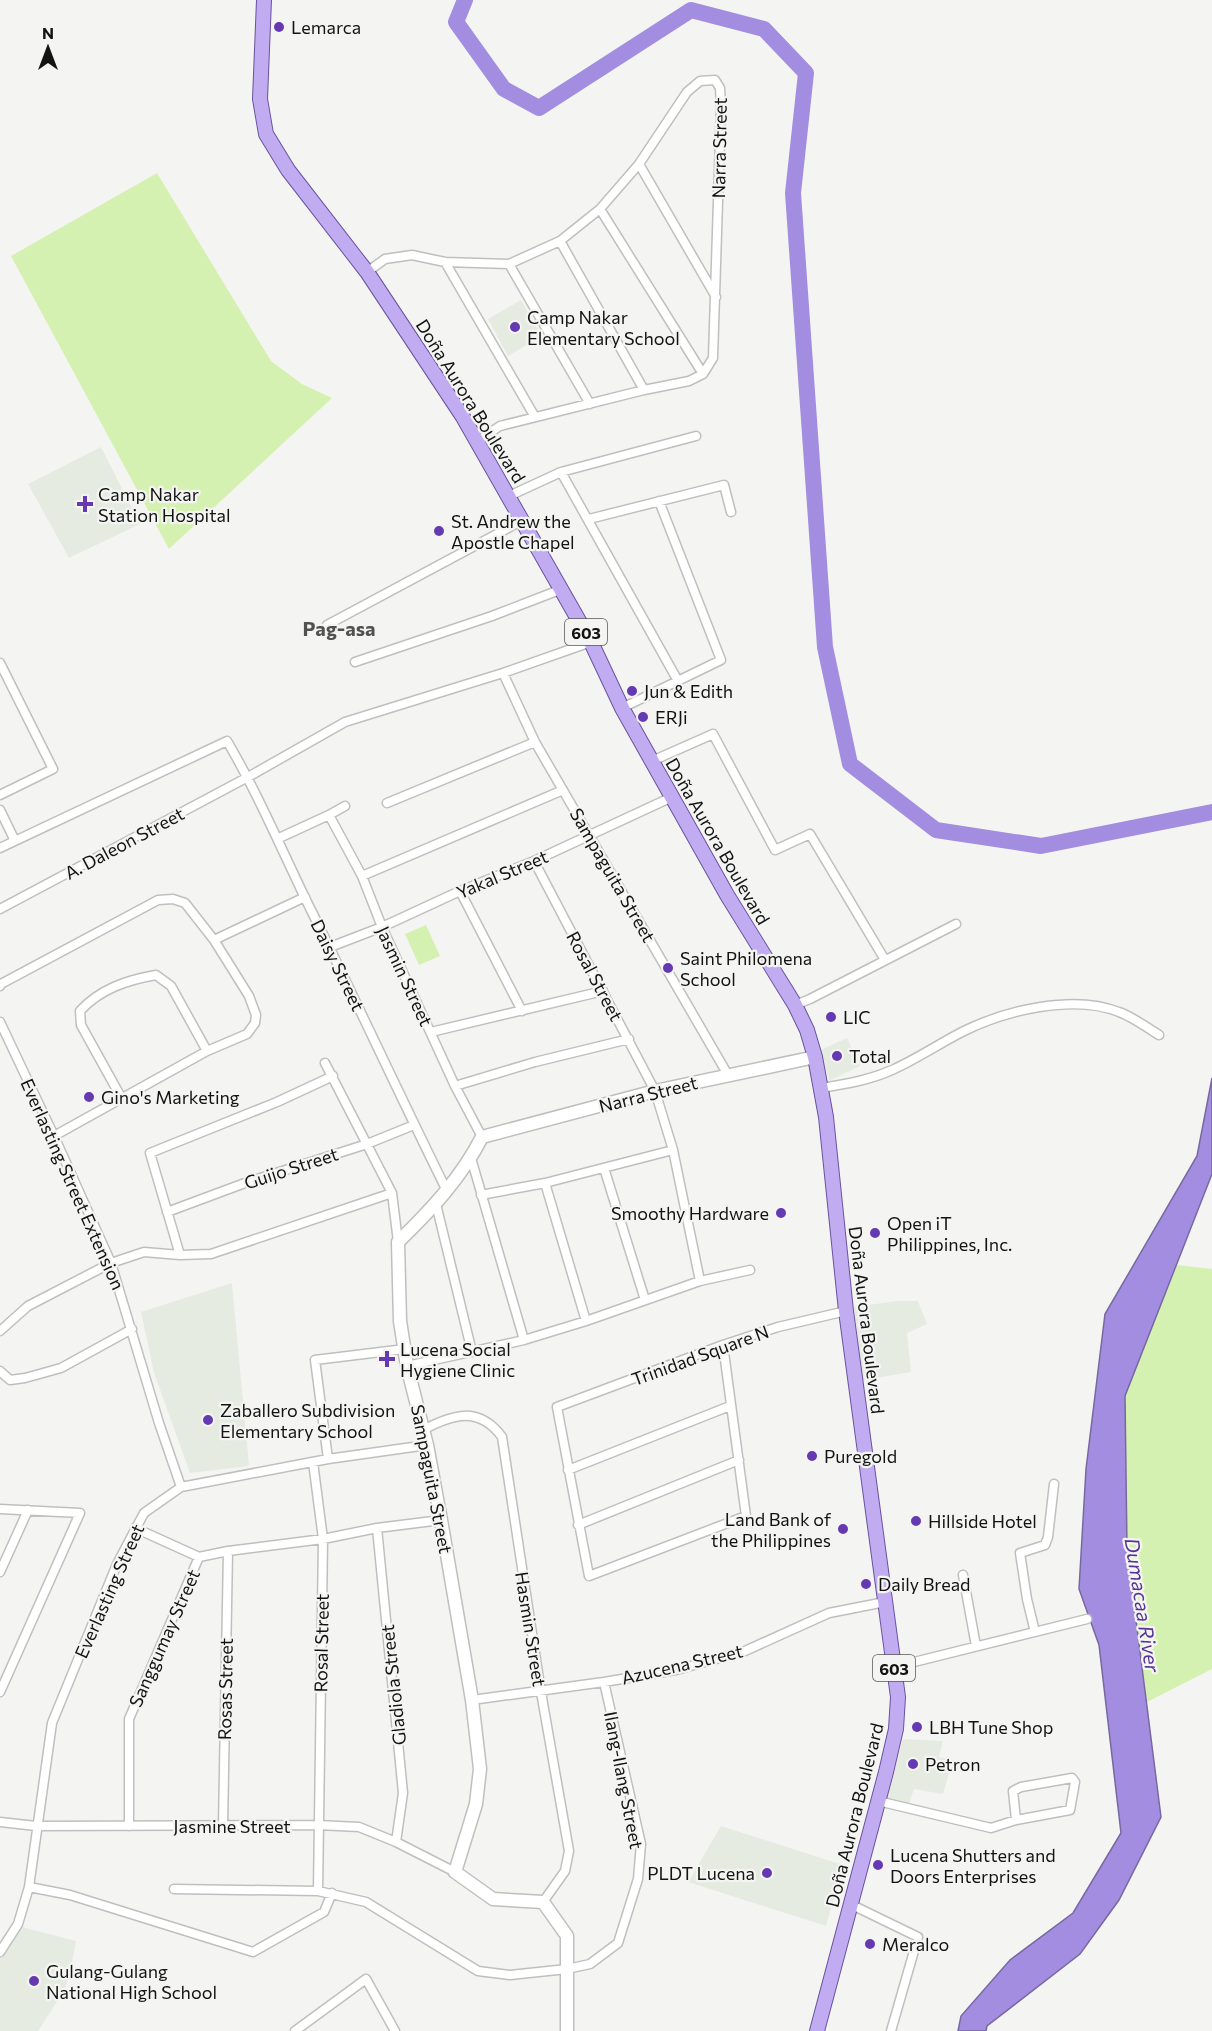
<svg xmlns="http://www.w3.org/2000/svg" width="1212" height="2031" font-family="Commissioner,sans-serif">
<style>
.built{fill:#e6ebe1}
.green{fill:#d5f1b1}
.water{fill:#a38de0;stroke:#7868a2;stroke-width:1.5}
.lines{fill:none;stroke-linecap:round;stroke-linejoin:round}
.river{stroke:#a38de0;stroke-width:16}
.street-casing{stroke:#bfc0bd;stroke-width:11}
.secondary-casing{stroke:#bfc0bd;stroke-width:15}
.primary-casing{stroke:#69529e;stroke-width:16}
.street{stroke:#fff;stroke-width:8}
.secondary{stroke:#fff;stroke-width:12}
.primary{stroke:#c1acf2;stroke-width:14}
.poi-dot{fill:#6539b1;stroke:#f4f5f2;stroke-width:2}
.labels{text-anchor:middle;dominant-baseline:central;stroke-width:4.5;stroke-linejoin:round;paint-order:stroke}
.shield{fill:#f4f5f2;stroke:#565755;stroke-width:1.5}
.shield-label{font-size:16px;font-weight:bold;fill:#121312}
.poi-label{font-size:18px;fill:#121312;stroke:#f4f5f2;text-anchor:start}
.street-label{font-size:18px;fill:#121312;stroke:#f4f5f2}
.neighbourhood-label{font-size:20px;font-weight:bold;fill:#51524f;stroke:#f4f5f2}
.water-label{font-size:20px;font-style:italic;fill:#573596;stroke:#f4f5f2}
</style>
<rect width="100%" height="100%" fill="#f4f5f2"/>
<path class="built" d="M521,300L542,336L508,356L488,319Z
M101,447L140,524L69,558L28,484Z
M847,1038L860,1066L829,1081L821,1050Z
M232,1283L249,1466L190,1473L154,1373L141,1312Z
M897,1301H918L927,1324L907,1333L911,1372L863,1380L854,1307Z
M903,1739L943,1741L939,1757L953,1760L943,1794L914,1789L909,1804L887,1799Z
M721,1826L843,1865L826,1926L688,1882Z
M22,1927L76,1941L72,1964L65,1989L38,2031H0V1958Z"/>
<path class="green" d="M157,173L271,361L302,384L332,398L169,549L11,256Z
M426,925L440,956L419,965L405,934Z
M1177,1265L1212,1269V1669L1147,1702L1127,1549L1125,1396Z"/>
<path class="water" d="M1212,1078V1174L1125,1396L1127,1549L1161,1817L1119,1900L1080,1954L987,2026L986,2031H958L961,2016L1010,1960L1073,1913L1121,1833L1099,1645L1079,1589L1086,1469L1105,1314L1197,1156Z"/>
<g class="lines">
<path class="river" d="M465,0L456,22L504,89L539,108L691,10L764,29L806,73L793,193L825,647L850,764L936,830L1041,846L1212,812"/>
<defs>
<path id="street" d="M639,164L716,297
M600,209L703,374
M560,241L644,390
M445,262L535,417
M509,264L590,404
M367,272L385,259L412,255L445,262L509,264L560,241L600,209L639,164L687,92L700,81L715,80L720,88L721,107L713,358L703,374L689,381L644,390L500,426L477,441
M561,472L678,681
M509,496L561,472L696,436
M589,519L724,485L731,512
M327,625L523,520
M355,662L492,616L562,589
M0,663L53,769L0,795
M503,673L535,742L728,1075
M622,708L721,660L659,501
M652,761L713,734L775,850L810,834L885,960
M387,803L535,742
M0,810L15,841
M329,815L362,876L382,927L455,1086L482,1137
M279,838L329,815L345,806
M0,848L227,741C257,792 280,846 306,900C354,996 399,1094 447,1191
M534,861L655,1091L673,1150L700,1281
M362,876L563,790
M460,891L522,1011
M0,909L248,777L345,722L503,673L591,642
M214,940L305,897
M330,947L382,927L460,891L534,861L672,797
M0,986L1,984L158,900L173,899L185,903L214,940L249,996L256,1015L255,1023L247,1034L207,1051L54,1136
M795,1005L810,999L956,924
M0,1022L54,1136L111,1263L159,1423L181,1487
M431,1032L603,991
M325,1063L392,1193L398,1242
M455,1086L535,1062L629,1039
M821,1088C845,1084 870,1080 892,1070C917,1059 940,1043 964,1031C1007,1010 1074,994 1119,1012C1133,1017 1146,1027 1159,1035
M122,1099L81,1025L80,1011C100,989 127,980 156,975L171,986L207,1051
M471,1158L524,1340
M604,1168L645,1300
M545,1183L586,1321
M481,1195L545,1183L673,1150
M436,1204L472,1352
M167,1212L245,1183L367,1144L414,1125
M180,1255L150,1153L277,1102L333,1076
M0,1331L28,1306L111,1263L144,1252L180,1255L211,1254L392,1193
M723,1345L746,1516L589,1576L557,1407L723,1345L778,1327L846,1311
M407,1366L524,1340L586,1321L700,1281L750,1270
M0,1371L10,1380L25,1378L61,1368L132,1329
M423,1430C453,1414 479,1406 502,1437L541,1692L569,1851L565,1871L543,1902
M328,1459L315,1360L405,1349
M313,1462L323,1539L318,1891
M568,1470L730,1406
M0,1509L80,1513L0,1692
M578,1525L739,1460
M135,1528L199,1557L228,1551L323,1539L377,1528L441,1520
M377,1528L403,1793L396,1842
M0,1572L28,1510
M963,1575L976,1646
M1035,1632L1027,1599L1020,1553L1045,1545L1048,1537L1054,1484
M894,1667L1087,1619
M472,1700L604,1682L676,1670L745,1651L829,1613L885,1602
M878,1801L991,1828L1016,1820L1070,1810L1075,1782L1072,1778L1021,1787L1013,1791L1016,1820
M0,1822L36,1826L318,1825L359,1827L396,1842L455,1872
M129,1826V1719L199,1557
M223,1826L228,1551
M29,1887L70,1895L253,1952L324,1912L332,1893
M174,1889L318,1891L366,1902L478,1971L510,1975L567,1969L590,1964L618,1943L638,1879L641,1844L604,1682
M850,1904L918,1937L891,2031
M0,1952L18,1924L29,1887L52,1723L117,1564L144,1513L181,1487L328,1459L427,1445
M295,2031L366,1979L395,2031"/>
<path id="secondary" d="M567,2031V1936L543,1902L493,1899L455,1872L476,1804L480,1769L472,1700L441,1520L427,1445L407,1366L400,1321L398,1242C431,1210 461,1178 482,1137L655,1091L815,1057"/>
<path id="primary" d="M264,0L260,99L266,134L288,170L367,272L463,417L591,642L622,708L672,797L727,895L795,1005L807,1030L815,1057L826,1117L846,1311L898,1697L896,1729L886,1772L817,2031"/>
</defs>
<use href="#street" class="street-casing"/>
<use href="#secondary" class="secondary-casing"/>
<use href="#primary" class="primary-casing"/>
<use href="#street" class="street"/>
<use href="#secondary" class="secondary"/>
<use href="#primary" class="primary"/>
</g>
<g class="poi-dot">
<circle cx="279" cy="27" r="6"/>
<circle cx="515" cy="327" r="6"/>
<path d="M82 495h6v6h6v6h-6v6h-6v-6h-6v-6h6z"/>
<circle cx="439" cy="531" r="6"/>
<circle cx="632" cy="691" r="6"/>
<circle cx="643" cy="717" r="6"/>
<circle cx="668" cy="968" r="6"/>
<circle cx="831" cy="1017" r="6"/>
<circle cx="837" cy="1056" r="6"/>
<circle cx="89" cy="1097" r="6"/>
<circle cx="781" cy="1213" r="6"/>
<circle cx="875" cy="1233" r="6"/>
<path d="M384 1350h6v6h6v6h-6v6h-6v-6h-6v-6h6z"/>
<circle cx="208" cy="1420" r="6"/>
<circle cx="812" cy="1456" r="6"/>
<circle cx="916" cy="1521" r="6"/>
<circle cx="843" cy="1529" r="6"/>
<circle cx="866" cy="1584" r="6"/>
<circle cx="917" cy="1727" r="6"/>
<circle cx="913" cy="1764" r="6"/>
<circle cx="878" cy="1865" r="6"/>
<circle cx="767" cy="1873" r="6"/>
<circle cx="870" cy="1944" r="6"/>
<circle cx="34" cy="1981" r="6"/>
</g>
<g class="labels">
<g class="shield">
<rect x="565" y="619" width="42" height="26" rx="4.5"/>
<rect x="873" y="1655" width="42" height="26" rx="4.5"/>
</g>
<g class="shield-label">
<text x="586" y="632">603</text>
<text x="894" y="1668">603</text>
</g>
<g class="poi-label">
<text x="291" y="27">Lemarca</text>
<text x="527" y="317">Camp Nakar<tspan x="527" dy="21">Elementary School</tspan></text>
<text x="98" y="494">Camp Nakar<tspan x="98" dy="21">Station Hospital</tspan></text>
<text x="451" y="521">St. Andrew the<tspan x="451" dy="21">Apostle Chapel</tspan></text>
<text x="644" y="691">Jun &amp; Edith</text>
<text x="655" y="717">ERJi</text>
<text x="680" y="958">Saint Philomena<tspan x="680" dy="21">School</tspan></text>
<text x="843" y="1017">LIC</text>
<text x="849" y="1056">Total</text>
<text x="101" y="1097">Gino's Marketing</text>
<text x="769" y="1213" text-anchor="end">Smoothy Hardware</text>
<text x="887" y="1223">Open iT<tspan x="887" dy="21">Philippines, Inc.</tspan></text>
<text x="400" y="1349">Lucena Social<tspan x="400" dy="21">Hygiene Clinic</tspan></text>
<text x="220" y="1410">Zaballero Subdivision<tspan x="220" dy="21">Elementary School</tspan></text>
<text x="824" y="1456">Puregold</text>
<text x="831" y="1519" text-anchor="end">Land Bank of<tspan x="831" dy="21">the Philippines</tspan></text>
<text x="928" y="1521">Hillside Hotel</text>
<text x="878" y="1584">Daily Bread</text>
<text x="929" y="1727">LBH Tune Shop</text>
<text x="925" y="1764">Petron</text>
<text x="890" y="1855">Lucena Shutters and<tspan x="890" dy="21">Doors Enterprises</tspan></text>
<text x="755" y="1873" text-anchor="end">PLDT Lucena</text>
<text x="882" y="1944">Meralco</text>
<text x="46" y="1971">Gulang-Gulang<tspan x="46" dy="21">National High School</tspan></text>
</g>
<g class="street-label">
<text transform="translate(719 148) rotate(-89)">Narra Street</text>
<text transform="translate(471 401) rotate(58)">Doña Aurora Boulevard</text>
<text transform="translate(718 841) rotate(60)">Doña Aurora Boulevard</text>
<text transform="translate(124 843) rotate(-28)">A. Daleon Street</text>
<text transform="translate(502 874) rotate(-23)">Yakal Street</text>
<text transform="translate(613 875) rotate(60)">Sampaguita Street</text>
<text transform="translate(338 965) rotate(64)">Daisy Street</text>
<text transform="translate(405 976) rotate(65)">Jasmin Street</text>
<text transform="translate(595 976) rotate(62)">Rosal Street</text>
<text transform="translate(648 1094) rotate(-14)">Narra Street</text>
<text transform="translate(291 1168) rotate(-18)">Guijo Street</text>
<text transform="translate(73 1184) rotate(66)">Everlasting Street Extension</text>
<text transform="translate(867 1320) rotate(83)">Doña Aurora Boulevard</text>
<text transform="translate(700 1355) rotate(-20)">Trinidad Square N</text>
<text transform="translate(432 1479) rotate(79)">Sampaguita Street</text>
<text transform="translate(109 1591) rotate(-66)">Everlasting Street</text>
<text transform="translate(531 1629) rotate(81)">Hasmin Street</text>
<text transform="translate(164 1638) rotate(-66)">Sanggumay Street</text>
<text transform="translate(321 1643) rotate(-89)">Rosal Street</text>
<text transform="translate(682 1664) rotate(-13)">Azucena Street</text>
<text transform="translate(393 1685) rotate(-96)">Gladiola Street</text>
<text transform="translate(225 1689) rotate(-89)">Rosas Street</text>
<text transform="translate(624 1780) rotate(79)">Ilang-Ilang Street</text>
<text transform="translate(854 1815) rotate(-76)">Doña Aurora Boulevard</text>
<text x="232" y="1826">Jasmine Street</text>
</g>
<g class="neighbourhood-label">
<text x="339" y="628">Pag-asa</text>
</g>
<g class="water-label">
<text transform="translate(1143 1605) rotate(81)">Dumacaa River</text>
</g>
</g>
<g transform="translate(48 48)" stroke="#f4f5f2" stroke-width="4.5" paint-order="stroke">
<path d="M0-4.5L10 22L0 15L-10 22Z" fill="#121312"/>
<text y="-9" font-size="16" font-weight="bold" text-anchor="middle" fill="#121312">N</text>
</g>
</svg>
